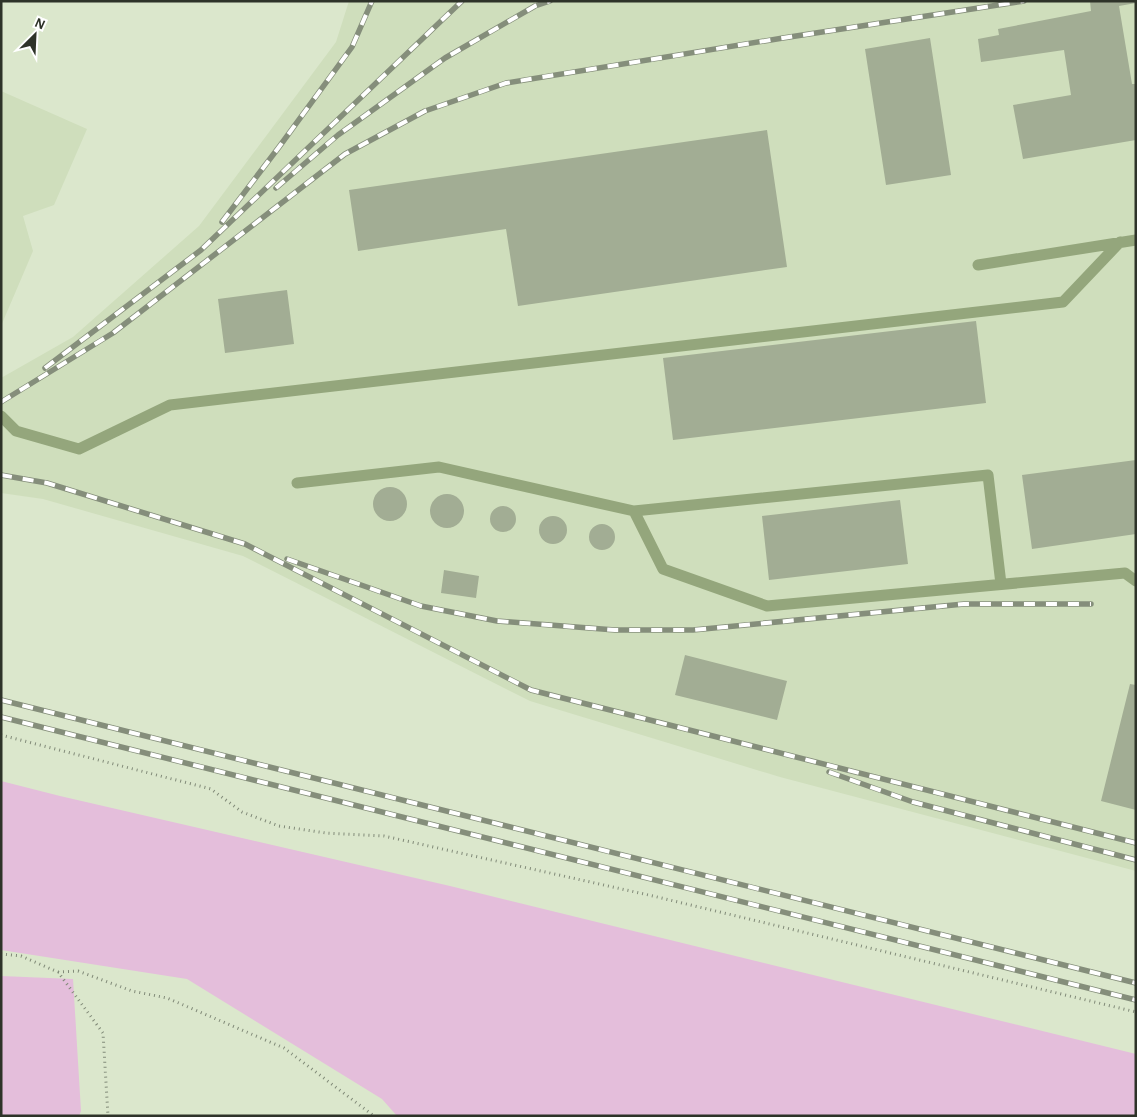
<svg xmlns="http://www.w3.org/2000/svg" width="1137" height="1117" font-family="'Alegreya Sans',sans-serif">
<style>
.built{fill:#cfdebc}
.green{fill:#e4bedb}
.building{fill:#a2ad94}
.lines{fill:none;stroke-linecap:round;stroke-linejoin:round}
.path{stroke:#818a78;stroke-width:3;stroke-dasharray:1 4;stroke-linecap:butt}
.lane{stroke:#94a67c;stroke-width:11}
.rail-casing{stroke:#858e7b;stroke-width:5.5}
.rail{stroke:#fff;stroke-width:4;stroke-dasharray:11;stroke-linecap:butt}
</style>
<rect width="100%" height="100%" fill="#dbe7cc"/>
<path class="built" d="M349,1H1136V871L780,777L530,701L243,556L43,499L1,493V378L73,337L199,226L336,42Z
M1,91L87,129L54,205L23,216L33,251L1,326Z"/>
<path class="green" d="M1,781L60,796L450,886L1136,1054V1116H397L382,1099L187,979L1,950Z
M1,976L73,979L81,1111L79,1116H1Z"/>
<path class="building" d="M1090,1H1136V3L1119,6L1132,84H1136V140L1023,159L1013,105L1071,95L1064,50L981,62L978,39L999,35L998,29L1091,11Z
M930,38L951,175L886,185L865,49Z
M767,130L787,267L518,306L506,229L358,251L349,190Z
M287,290L294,344L225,353L218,299Z
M976,321L986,403L673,440L663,358Z
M1136,460V534L1032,549L1022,475Z
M373 504a17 17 0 1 1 34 0a17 17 0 1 1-34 0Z
M430 511a17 17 0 1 1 34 0a17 17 0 1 1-34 0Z
M900,500L908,564L769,580L762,516Z
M490 519a13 13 0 1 1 26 0a13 13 0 1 1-26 0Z
M539 530a14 14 0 1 1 28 0a14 14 0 1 1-28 0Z
M589 537a13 13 0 1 1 26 0a13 13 0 1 1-26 0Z
M444,570L479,576L476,598L441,593Z
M685,655L787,681L777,720L675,695Z
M1130,684L1136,685V810L1101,801Z"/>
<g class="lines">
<path class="path" d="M1,735L211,789L242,812L279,826L326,833L384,836L653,896L1136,1012
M1,954L21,956L58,972L103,1033L108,1116
M58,972L78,971L132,991L167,998L284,1048L374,1116"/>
<path class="lane" d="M978,265L1136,240
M1,416L16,431L79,449L170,405L1063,302L1120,242
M297,483L439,467L634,511L663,569L767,606L1125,573L1136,581
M634,511L988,475L1001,584"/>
<defs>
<path id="rail" d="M276,188L338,135L445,58L535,6L550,1
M222,222L279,147L352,47L372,1
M45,368L201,250L462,1
M1,402L113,333L345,154L425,111L506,83L783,38L1024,1
M1,475L47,483L245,544L531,690L1136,843
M287,559L421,606L497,621L615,630H693L964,604H1091
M1,700L1136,983
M1,717L1136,1000
M829,772L913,802L1136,860"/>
</defs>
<use href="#rail" class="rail-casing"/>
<use href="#rail" class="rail"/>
</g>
<rect width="1137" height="1117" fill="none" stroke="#2e3329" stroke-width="5"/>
<g transform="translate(35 35) rotate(24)" stroke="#ffffff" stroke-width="4" paint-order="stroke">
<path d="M0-4L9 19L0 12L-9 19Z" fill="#2e3329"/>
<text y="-8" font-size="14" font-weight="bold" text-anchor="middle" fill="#2e3329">N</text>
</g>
</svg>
